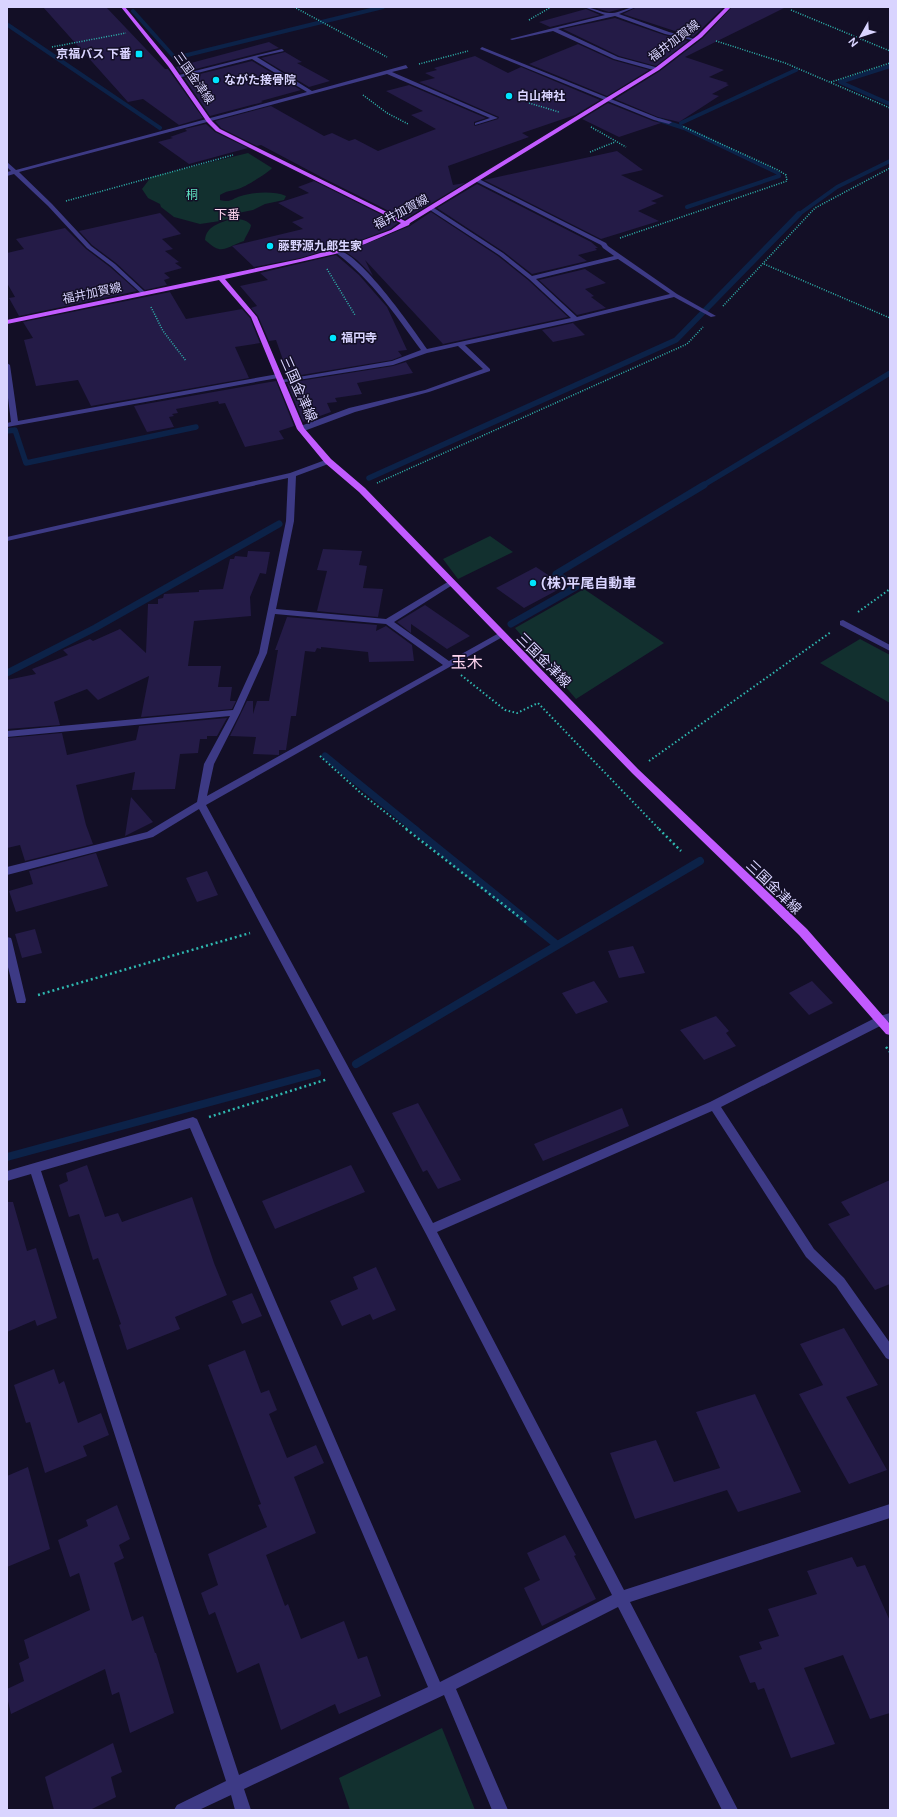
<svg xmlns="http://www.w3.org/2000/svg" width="897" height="1817" font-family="'DM Sans','Noto Sans JP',sans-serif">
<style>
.green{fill:#12302f}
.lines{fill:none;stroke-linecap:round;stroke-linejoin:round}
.stream-far3{stroke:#0c2248;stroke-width:4}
.stream-far2{stroke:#0c2248;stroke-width:5.5}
.stream-far1{stroke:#0c2248;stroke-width:7}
.stream{stroke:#0c2248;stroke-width:8}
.building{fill:#241b47}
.path-far2{stroke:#2fb8b0;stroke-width:1.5;stroke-dasharray:1 1.5;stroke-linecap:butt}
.path-far1{stroke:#2fb8b0;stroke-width:2;stroke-dasharray:1.5 2.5;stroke-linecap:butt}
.path{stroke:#2fb8b0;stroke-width:2.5;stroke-dasharray:2 3;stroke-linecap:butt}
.minor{fill:#3d3a85;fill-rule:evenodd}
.major{fill:#c25bff;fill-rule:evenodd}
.poi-dot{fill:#00e5ff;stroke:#130f26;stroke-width:1.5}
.labels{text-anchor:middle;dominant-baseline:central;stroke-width:3;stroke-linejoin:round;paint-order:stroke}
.far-street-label{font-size:12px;fill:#d9d4ff;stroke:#130f26}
.far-poi-label{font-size:12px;font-weight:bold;fill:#d9d4ff;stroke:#130f26;text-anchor:start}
.far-park-label{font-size:12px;fill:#5fe0c0;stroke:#130f26}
.far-quarter-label{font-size:13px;fill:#ffd6f0;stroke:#130f26}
.street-label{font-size:14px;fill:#d9d4ff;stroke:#130f26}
.poi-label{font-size:14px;font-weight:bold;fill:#d9d4ff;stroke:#130f26;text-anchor:start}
.quarter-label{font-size:16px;fill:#ffd6f0;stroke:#130f26}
</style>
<rect width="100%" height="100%" fill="#130f26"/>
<path class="green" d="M248,153L272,168C268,173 245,187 238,189C231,191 226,191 220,195V200C231,203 231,199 241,196C254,192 274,191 286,196L284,200L265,204L253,210L233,214L228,219L220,221L200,224L174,217L161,207L160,204L148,198L142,189L151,177Z
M231,219C239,219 246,219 251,225C250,231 246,235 244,241C223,248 223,256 205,240C206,226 220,223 231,219Z
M490,536L513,552L458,579L443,559Z
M584,589L664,643L576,699L515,628Z
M860,639L890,655V703L820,663Z
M442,1728L475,1810H350L339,1778Z"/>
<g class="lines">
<path class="stream-far3" d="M133,11L175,58L383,7
M8,25L160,128
M890,66L840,82L890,104
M659,120L684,128L778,173L779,176L687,207
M681,123L796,70
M798,215L837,187L890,161"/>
<path class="stream-far2" d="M7,431L15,430L26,463L196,427
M369,478L676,340L799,214
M702,486L890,373"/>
<path class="stream-far1" d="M511,624L576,587L556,574L704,485
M7,673L95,628L279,524
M325,756L416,830"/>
<path class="stream" d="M414,829L556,944
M356,1064L700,861
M7,1157L317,1073"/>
</g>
<path class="building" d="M43,7H106L165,69H168L203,118L179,125L143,99L128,102Z
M593,7H628L609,12Z
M637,7H724L693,37L623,14Z
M732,7H786L685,57L724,70L709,77L728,83L726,84L729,85L712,94L719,96L679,122L658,117L615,99L660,71L703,38Z
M586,9L600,15L550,27L539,22Z
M615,18L664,35L688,41L656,66L619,56L563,29Z
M269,42L279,48L180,73L176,67Z
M578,44L613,60L649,70L607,96L529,64Z
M285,52L302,62L297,63L330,81L309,87L261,58Z
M475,56L508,73L521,67L600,100L575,115L522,133L529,137L448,166L453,185L465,183L405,219L323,178L261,145L257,146L221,128L215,121L271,106L324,136L332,133L349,141L355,139L378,151L436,129L411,115L423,111L386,91L409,85L486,118L474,122V125L475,126L498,119L499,117L419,82L435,78L425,73L437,70L434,68Z
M252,61L301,90L261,101L263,102L210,116L184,78Z
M608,103L653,121L661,123L619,137L582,119Z
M206,124L215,132L248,148L189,164L158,142L173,138L170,137L187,131L185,129Z
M617,151L643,170L621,175L664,196L651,201L657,203L638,211L659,221L601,239L484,180Z
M314,181L398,223L390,229L361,240L300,258L254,267L232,246L303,229L292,222L304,218L278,203L309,193L298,187Z
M477,184L591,242L598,248H595L597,250L578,255L587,261L532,274L504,252L437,208Z
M431,212L498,256L528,280L568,317L443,344L365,260L373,276L357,260L346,252L410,226Z
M160,213L181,234L162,239L173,249L165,251L179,262L175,263L182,268L164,273L170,278L164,280L167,285L145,290L116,263L92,245L79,231Z
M65,228L86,249L110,267L137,291L19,316L9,298L15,297L7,283V253L24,249L16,239Z
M336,255L359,275L387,307L407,350L398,351L402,356L392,360L289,377L276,340L269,341L258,316L251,308L257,306L240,286L268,280L260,273Z
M585,269L606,283L585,289L594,296L591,297L606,308L577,315L539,280Z
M170,292L186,319L242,309L250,318L260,343L235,347L249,378L91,406L78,380L36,386L24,340L33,338L23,322Z
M573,323L585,335L553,342L542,330Z
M406,362L413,373L357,383L362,394L335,398L337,402L327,403L331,412L303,422L287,383L393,366Z
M276,381L294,426L279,431L284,439L245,447L225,403L219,404L218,401L176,409L178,413L172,414L174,416L169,417L174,427L147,432L134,406Z
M323,549L362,551L359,565L367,566L363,588L383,589L378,617L317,611L327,571L317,570Z
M248,551L270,552L266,574L260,573L250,597L251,616L194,621L188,666H221L218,687H232L230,701H236L232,709L141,717L149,676L98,700L87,689L54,702L60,725L7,729V680L36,674L32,669L68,655L63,650L90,639L93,641L120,629L146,653L148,604H158V599L163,598L164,594L199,592V590L223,589L230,559H234L235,556L247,557Z
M536,567L565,586L524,608L496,588Z
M425,605L470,636L447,649L411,624V633L397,622Z
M287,617L377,625L376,631L386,626L412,645L414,661L369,662L368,652L321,647V649L317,648L315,652L305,651L296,716H291L286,750H279V755L253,754L256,737L230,736L247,701H253V714L257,701H269L278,650H275Z
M227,718L217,736H207V739H200L198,753L180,754L175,789L132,790L135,772L76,785L86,825L93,844L25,861L20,845L7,848V738L62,733L67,755L136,740L139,726Z
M131,797L153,822L125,836Z
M96,853L108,886L16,912L9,891L33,884L29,871Z
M207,871L218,895L197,902L186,878Z
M35,929L42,953L22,958L15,934Z
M633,946L645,973L619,978L608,951Z
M594,981L608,1002L576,1014L562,993Z
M812,981L833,1003L809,1015L789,993Z
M716,1016L729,1031L726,1033L736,1046L704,1060L680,1030Z
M418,1103L461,1180L438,1189L427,1170L423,1172L392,1113Z
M622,1108L629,1126L543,1161L534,1144Z
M87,1165L105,1217L118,1213L122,1222L192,1197L214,1263L227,1295L175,1317L180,1329L127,1350L119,1325L121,1324L98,1258L93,1260L79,1214L69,1217L59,1185L68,1181L66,1173Z
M351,1165L365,1192L275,1229L262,1201Z
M890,1180V1284L875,1290L828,1224L850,1215L841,1202Z
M7,1202H13L27,1251L36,1248L57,1318L37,1326L35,1320L7,1332Z
M376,1267L396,1310L373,1320L370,1314L342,1326L330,1301L358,1289L353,1277Z
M252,1293L262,1316L242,1324L232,1301Z
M844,1328L878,1385L846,1397L887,1470L849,1484L799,1394L823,1385L800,1344Z
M245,1350L261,1393L269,1390L277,1410L269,1414L287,1458L316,1445L324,1463L294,1477L316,1533L266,1555L285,1606L288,1604L301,1639L344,1621L358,1659L367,1656L381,1696L339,1714L335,1704L281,1730L259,1663L237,1673L215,1612L209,1615L201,1593L218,1585L208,1554L267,1527L258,1505L261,1504L208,1365Z
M54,1369L59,1384L64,1381L78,1423L101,1413L109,1435L83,1446L87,1456L45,1473L30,1422L26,1423L14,1385Z
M755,1394L801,1492L738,1512L727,1490L635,1519L610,1453L656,1440L674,1482L720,1468L696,1412Z
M28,1467L50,1549L7,1567V1476Z
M117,1505L130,1539L119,1545L124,1558L114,1563L132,1621L143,1616L155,1653H156L174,1713L130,1733L119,1692L112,1695L105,1669L11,1714L7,1697V1689L24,1681L19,1663L29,1658L24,1640L90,1610L79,1573L70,1577L58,1540L88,1526L86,1520Z
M565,1535L576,1555L574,1556L596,1599L542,1626L524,1588L540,1580L527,1553Z
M852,1557L857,1567L865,1565L890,1621V1713L870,1719L843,1655L804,1668L835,1744L791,1758L764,1688L758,1690L755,1682L750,1683L739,1656L762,1649L759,1642L779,1636L768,1609L817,1594L807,1571Z
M113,1743L122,1772L111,1777L116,1797L90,1810H54L45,1777Z"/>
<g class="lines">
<path class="path-far2" d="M294,7L387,57
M791,10L890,51
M529,20L551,7
M716,41L785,63L890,108
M52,47L126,33
M419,64L468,51
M831,82L890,63
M363,95L387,113L408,124
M529,103L559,112
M591,127L626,147
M590,152L615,142
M66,201L233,155
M620,238L787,181L786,175L778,170L682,126
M764,264L890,318
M327,269L355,315
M723,306L815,208L890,168
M151,307L163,331L186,361
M377,483L687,344L703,327"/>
<path class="path-far1" d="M858,612L890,589
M461,675L505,710L517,713L538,703L660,830
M320,756L362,794L408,830
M649,761L831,632"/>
<path class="path" d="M406,829L527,923
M659,829L681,851
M38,995L250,933
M886,1047L890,1052
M209,1117L328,1079"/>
<path class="minor" d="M584,7C593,7 603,14 612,13C620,13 627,7 636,7L619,14L669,32L698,40L696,41L665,34L615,16L558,29L618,57L659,68L657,71L614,59L553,31L512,40L510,39L605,15Z
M482,47L658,118L672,122L669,124L654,120L480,49Z
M282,49L284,51L257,57L312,91L406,65L408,68L392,72L498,118L475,125V123L490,118L387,74L19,172L52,204L91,246L115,264L145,292L146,293L143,295L111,266L87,248L48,206L14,174L7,176V172L11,171L7,167V162L16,170L307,92L252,59L178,78L175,76Z
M477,178L606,243L608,246L677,294L716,316L711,317L674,297L576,321L465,345L490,369V371L429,392L355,412L304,431H298V427L349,408L425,390L483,369L458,346L427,353L393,365L279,383L278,382L281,380L392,361L421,350C395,314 371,279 335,252V250C356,247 414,330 427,349L571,318L529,279L499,255L430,210V208H434L503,253L532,276L614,256L603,248L601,245L475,181V179ZM618,259L670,294L577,317L536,279Z
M7,363L10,365L18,421L278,374L281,376L278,378L7,427V423L11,422L7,390Z
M328,459H331V463L296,476L294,521L276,609L386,619L451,580H454V584L394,622L449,661L499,633L502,632L506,635L206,805L433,1223L710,1102L877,1017L890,1013V1021L721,1107L814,1249L844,1278L890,1343V1360L886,1358L836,1286L806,1257L712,1111L437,1232L624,1590L890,1504V1518L630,1602L738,1810H722L618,1607L456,1689L508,1810H492L444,1695L244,1789L251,1810H235L231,1795L199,1810H174L177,1805L226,1781L31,1174L7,1181V1171L193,1117L197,1119L440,1682L612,1595L426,1234L199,809L153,837L7,875V867L147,832L197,802L204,764L230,716L7,737V731L233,710L259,653L286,521L288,478L7,541V537L290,473ZM275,614L386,624L443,665L207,796L214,764L240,713L267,653ZM190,1128L428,1687L239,1775L41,1171Z
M843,620L890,645V651L840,625V621Z
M7,937L11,938L12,941L26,1000L25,1003H17L16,1000L7,963Z"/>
<path class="major" d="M121,7H125L172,64L211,120L220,129L405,221L655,68L698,35L726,7H731L702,37L659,70L410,223L409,225L365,244L335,254L225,279L257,317L304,428L331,459L365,488L638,769L807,929L890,1024V1035L886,1034L799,935L632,773L359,492L325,463L297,429L251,317L219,280L7,324V320L300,259L361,241L391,230L401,223L216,131L207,122L168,66Z"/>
</g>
<g class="poi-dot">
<rect x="135" y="50" width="8" height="8" rx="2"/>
<circle cx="216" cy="80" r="4"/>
<circle cx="509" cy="96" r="4"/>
<circle cx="270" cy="246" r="4"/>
<circle cx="333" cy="338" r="4"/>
<circle cx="533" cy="583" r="4"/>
</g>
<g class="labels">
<g class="far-street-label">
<text transform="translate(674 41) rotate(-37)">福井加賀線</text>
<text transform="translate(194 78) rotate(55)">三国金津線</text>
<text transform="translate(401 212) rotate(-28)">福井加賀線</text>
<text transform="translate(92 293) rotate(-12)">福井加賀線</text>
</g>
<g class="far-poi-label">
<text x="131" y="54" text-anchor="end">京福バス 下番</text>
<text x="224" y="80">ながた接骨院</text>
<text x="517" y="96">白山神社</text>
<text x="278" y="246">藤野源九郎生家</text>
<text x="341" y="338">福円寺</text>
</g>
<g class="far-park-label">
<text x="192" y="195">桐</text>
</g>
<g class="far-quarter-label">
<text x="227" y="214">下番</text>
</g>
<g class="street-label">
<text transform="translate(299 389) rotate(66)">三国金津線</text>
<text transform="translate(544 660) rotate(45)">三国金津線</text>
<text transform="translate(774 887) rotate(44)">三国金津線</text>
</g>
<g class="poi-label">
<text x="541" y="583">(株)平尾自動車</text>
</g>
<g class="quarter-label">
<text x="467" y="662">玉木</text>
</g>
</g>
<rect width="897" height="1817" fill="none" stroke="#d9d4ff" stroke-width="16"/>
<g transform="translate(861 36) rotate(231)" stroke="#130f26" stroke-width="3" paint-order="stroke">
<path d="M0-3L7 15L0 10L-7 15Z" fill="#d9d4ff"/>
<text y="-6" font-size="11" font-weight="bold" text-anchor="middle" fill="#d9d4ff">N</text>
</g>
</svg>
